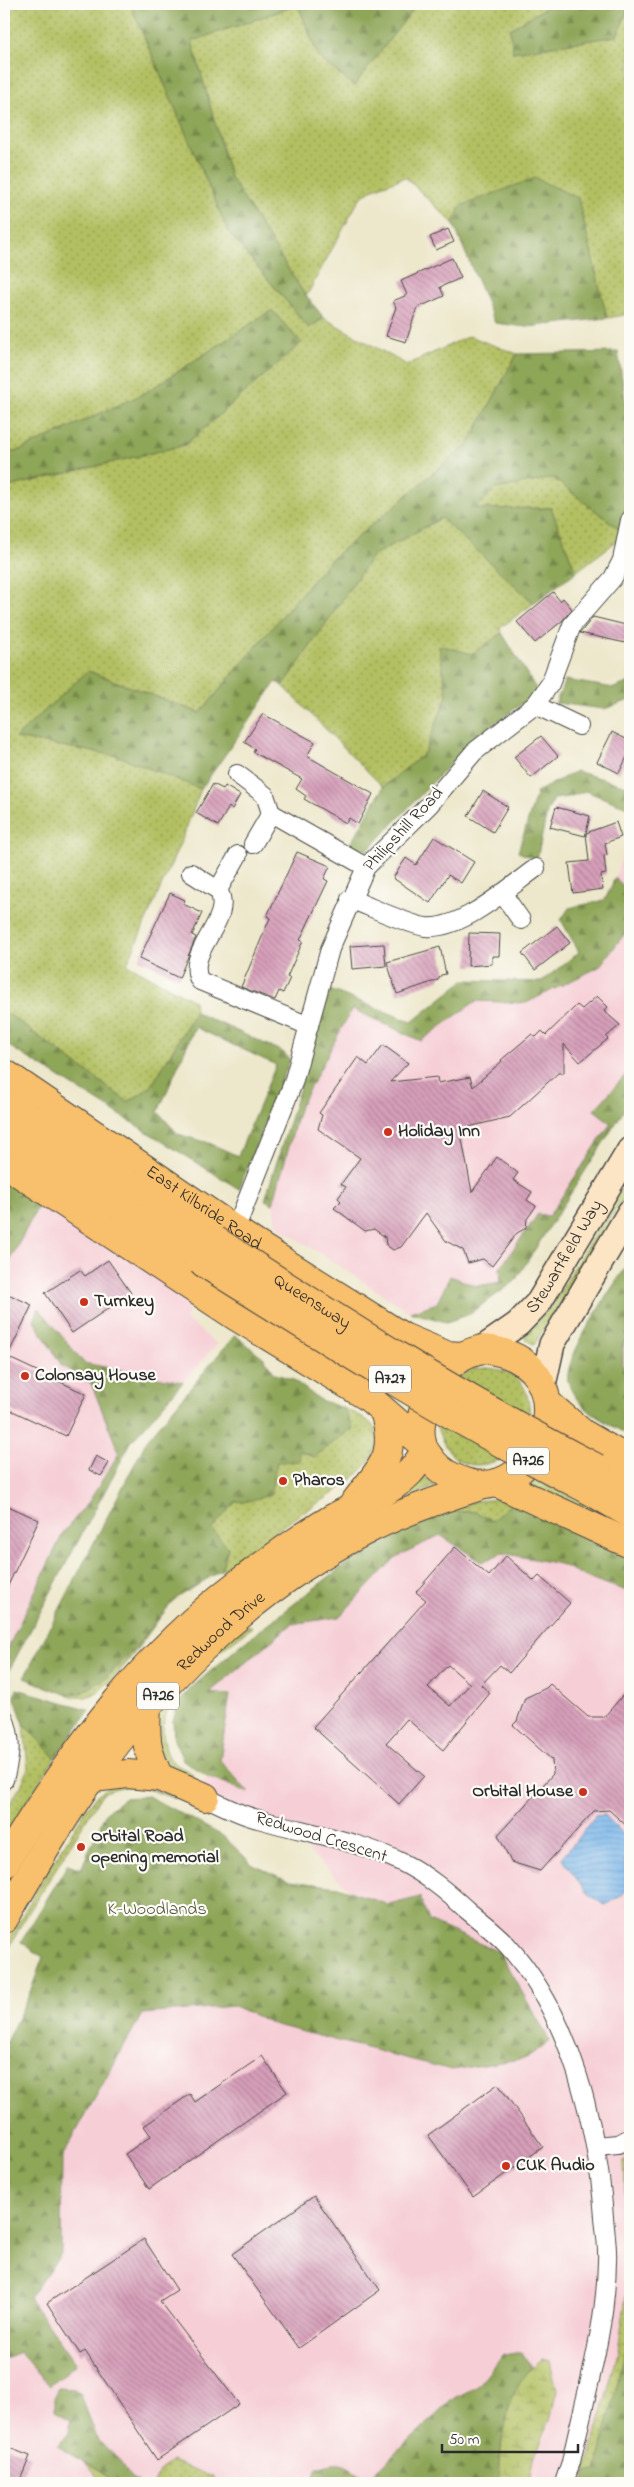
<svg xmlns="http://www.w3.org/2000/svg" width="634" height="2487" font-family="'Indie Flower',sans-serif">
<style>
.built{fill:#f6cfd6}
.grass{fill:url(#grass-dots);stroke:#6f7646}
.forest{fill:url(#forest-firs);stroke:#5c6842;fill-rule:evenodd}
.wetland{fill:url(#wetland-marsh);stroke:#6f7646}
.water{fill:url(#water-rules);stroke:#52708a}
.building{fill:url(#building-back-hatch);fill-rule:evenodd}
.lines{fill:none;stroke-linecap:round;stroke-linejoin:round}
.street-casing{stroke:#484743;stroke-width:20}
.secondary-casing{stroke:#484743;stroke-width:28}
.primary-casing{stroke:#484743;stroke-width:30}
.highway-casing{stroke:#484743;stroke-width:30}
.street{stroke:#fff;stroke-width:18}
.secondary{stroke:#fce5c4;stroke-width:25}
.primary{stroke:#f8bf6c;stroke-width:28}
.highway{stroke:#f8bf6c;stroke-width:28}
.primary-bridge-casing{stroke:#484743;stroke-width:30;stroke-linecap:butt}
.primary-bridge{stroke:#f8bf6c;stroke-width:28}
.poi-dot{fill:#c8321e;stroke:#fdfcf7;stroke-width:2}
.labels{text-anchor:middle;dominant-baseline:central;stroke-width:4.5;stroke-linejoin:round;paint-order:stroke}
.shield{fill:#fdfcf7;stroke:#6a6a68;stroke-width:1}
.shield-label{font-size:16px;font-weight:bold;fill:#2b2b2b}
.street-label{font-size:18px;fill:#2b2b2b;stroke:#fdfcf7}
.poi-label{font-size:18px;font-weight:bold;fill:#2b2b2b;stroke:#fdfcf7;text-anchor:start}
.park-label{font-size:18px;fill:#54583c;stroke:#fdfcf7}
</style>
<defs>
<pattern id="grass-dots" width="8" height="8" patternUnits="userSpaceOnUse" patternTransform="scale(1.25)"><rect width="8" height="8" fill="#b3c062"/><path d="M2 2h.1M6 6h.1" fill="none" stroke="#929c51" stroke-width="1.8" stroke-linecap="round"/></pattern>
<pattern id="forest-firs" width="22" height="20" patternUnits="userSpaceOnUse" patternTransform="scale(1.25)"><rect width="22" height="20" fill="#8ea658"/><path d="M5 1l3.5 6h-7zM16 11l3.5 6h-7z" fill="#748749"/></pattern>
<pattern id="wetland-marsh" width="20" height="14" patternUnits="userSpaceOnUse" patternTransform="scale(1.25)"><rect width="20" height="14" fill="#b3c062"/><path d="M1 5h8M5 5V1M11 12h8M15 12V8" fill="none" stroke="#929c51"/></pattern>
<pattern id="water-rules" width="6" height="5" patternUnits="userSpaceOnUse" patternTransform="scale(1.25)"><rect width="6" height="5" fill="#78b5ea"/><path d="M0 2.5h6" fill="none" stroke="#6393be"/></pattern>
<pattern id="building-back-hatch" width="6" height="6" patternUnits="userSpaceOnUse" patternTransform="scale(1.25)"><rect width="6" height="6" fill="#d79fba"/><path d="M-1 5l2 2M0 0l6 6M5-1l2 2" fill="none" stroke="#af8297"/></pattern>
</defs>
<rect width="100%" height="100%" fill="#fdfcf7"/>
<filter id="ink" filterUnits="userSpaceOnUse"><feTurbulence type="fractalNoise" baseFrequency=".02" numOctaves="2"/><feDisplacementMap in="SourceGraphic" scale="10" xChannelSelector="R" yChannelSelector="G"/><feConvolveMatrix kernelMatrix="1 2 1 2 8 2 1 2 1" color-interpolation-filters="sRGB"/></filter>
<filter id="wash" filterUnits="userSpaceOnUse"><feTurbulence type="fractalNoise" baseFrequency=".0096" numOctaves="4" result="noise"/><feDisplacementMap in="SourceGraphic" scale="20" xChannelSelector="R" yChannelSelector="G"/><feGaussianBlur stdDeviation="1.12" result="paint"/><feColorMatrix in="noise" values="0 0 0 0 0 0 0 0 0 0 0 0 0 0 0 0 0 1.4 0 .05"/><feComposite in="paint" operator="in"/></filter>
<g filter="url(#wash)">
<rect width="100%" height="100%" fill="#ede7cb"/>
<path class="built" d="M630,833V892L615,878Z
M630,927V1101L514,1282L468,1315L446,1322L410,1312L282,1229L275,1220L273,1204L300,1106L352,1009L421,1041L476,1001L526,1003L599,967Z
M42,1199L160,1279L190,1305L186,1319L217,1344L183,1382L84,1363L39,1309L34,1321L62,1366L91,1383L119,1453L88,1503L63,1533L4,1656V1267H6Z
M630,1315V1388L623,1367V1348Z
M440,1535L482,1562L502,1553L560,1564L588,1578L630,1592V2483H4V2359L20,2351L76,2364L29,2299L61,2254L62,2157L142,2014L234,2006L276,2025L452,2070L526,2058L299,1842L239,1824L191,1802L207,1776L248,1792L220,1760L230,1695L208,1694L292,1623L339,1617L395,1558Z"/>
<path class="grass" d="M4,4H130L229,233L309,328L324,318L407,365L469,336L517,354L469,443L328,562L200,713L88,671L16,738L118,756L201,789L183,837L127,964L194,1001L195,1012L151,1087L128,1102L4,1011V488L185,445L301,343L272,310L145,393L16,452H4Z
M417,4H552L510,29L513,52L617,36L630,5V314L607,318L578,198L461,206L453,223L405,177L371,190L360,198L307,295L303,292L230,177L192,41L298,5L319,58L354,86Z
M553,478L623,532L622,537L576,572L551,508L475,509L495,489Z
M442,518L534,603L500,628L502,633L472,654L440,646L447,696L424,754L383,787L283,686L372,556Z
M630,1174V1187L534,1345L524,1338L557,1297Z
M487,1368C520,1371 529,1386 530,1418L459,1378L472,1369Z
M343,1408C355,1414 372,1419 376,1432C388,1468 314,1504 290,1521C267,1538 247,1556 221,1570L228,1548L211,1529C230,1509 256,1475 279,1461C302,1447 328,1438 353,1429Z
M435,1421L502,1459C463,1475 446,1458 435,1421Z
M423,1475L435,1486L370,1516Z
M534,1478L630,1526V1535L528,1485Z
M499,1499L515,1500L492,1521L476,1512L445,1511L476,1501Z
M164,1612C148,1633 115,1685 92,1695C83,1699 74,1697 65,1694C109,1689 138,1645 164,1612Z
M250,1625L252,1627C219,1652 151,1697 165,1744C166,1750 168,1757 173,1762C178,1766 187,1770 193,1774L191,1780C155,1758 159,1754 154,1715L230,1636Z
M24,1724L55,1758L4,1837V1812L21,1786L28,1769Z
M127,1781L175,1797V1799C149,1789 128,1780 102,1794L21,1925L4,1958V1949L34,1894L85,1811L97,1795L111,1785Z
M630,2156V2483H583L618,2351L628,2282L624,2160Z
M172,2461L213,2477L214,2483H154L160,2471Z
M84,2462L104,2473L113,2483H103Z"/>
<path class="forest" d="M130,4H417L354,86L319,58L298,5L192,41L230,177L303,292L324,318L309,328L229,233Z
M552,4H630L617,36L513,52L510,29Z
M535,178L578,198L607,318L527,327L495,323L453,223L461,206Z
M272,310L301,343L185,445L4,488V452H16L145,393Z
M618,352L630,432V457L623,532L553,478L495,489L475,509L551,508L576,572L534,603L441,518L372,556L283,686L276,682L201,789L118,756L15,738L88,671L200,713L328,562L469,443L517,354Z
M502,633L538,692L477,736L368,850L350,845L383,787L424,754L447,696L439,645L472,654Z
M565,680L614,688L630,682V700L604,709L556,703Z
M576,771L630,787V808L585,791L569,797L554,799L547,812L537,859L518,852L537,792Z
M615,878L630,892V927L599,967L526,1003L476,1001L421,1041L352,1009L300,1106L273,1204L265,1200L330,990L412,1022L464,980L541,982L579,952L561,920L569,908L605,900Z
M4,1011L128,1102L151,1087L195,1012L283,1052L290,1060L239,1189L4,1043ZM195,1027L276,1065L238,1156L209,1143L178,1134L158,1112Z
M630,1070V1101L514,1282L468,1315L446,1322L410,1312L437,1303L450,1276L477,1286L501,1282L500,1268L538,1214L549,1216L611,1123L594,1110Z
M4,1175L42,1199L6,1268L4,1267Z
M630,1262V1315L623,1348V1367L630,1388V1436C608,1423 575,1409 568,1381C563,1358 615,1282 630,1262Z
M39,1308L84,1363L183,1382L131,1442L6,1676L4,1675V1656L63,1533L88,1503L119,1453L91,1383L62,1366L34,1321Z
M235,1335L264,1358L275,1374L292,1379L320,1400L343,1408L353,1428L314,1457L299,1450L300,1461L277,1462L270,1495L244,1502L236,1501L212,1529L228,1548L221,1570L174,1600L139,1643L102,1681L80,1693L65,1694L24,1678L147,1440Z
M515,1500L555,1519L630,1558V1592L588,1578L560,1564L502,1553L482,1562L440,1535L395,1558L339,1617L292,1624L209,1693L230,1695L220,1760L249,1793L207,1776L183,1760L174,1740L173,1720L180,1701L192,1687L241,1645L343,1566L381,1542L378,1536L445,1511L476,1512L492,1521Z
M17,1689L90,1710L55,1758L24,1724L14,1696Z
M148,1796L223,1836L253,1865L290,1881L338,1887L389,1905L420,1897L429,1921L499,1952L550,2041L526,2058L452,2070L276,2025L234,2006L142,2014L62,2157L61,2254L29,2298L76,2364L50,2386L20,2352L4,2359V2046L29,1995L43,1957L21,1942L68,1864L81,1869L106,1812L125,1798Z
M630,2331V2483H583L586,2472L596,2471Z
M522,2352L531,2367L509,2405L501,2445L499,2483H312L317,2468C344,2459 346,2465 367,2480L454,2398L478,2386L503,2355Z
M59,2388L73,2389L80,2393L98,2441L114,2454L133,2479L139,2483H113L104,2473L57,2446L69,2432L71,2420L54,2411V2398Z"/>
<path class="wetland" d="M541,2359L550,2361L557,2390L550,2420L533,2458L529,2483H499C501,2440 504,2388 541,2359Z"/>
<path class="water" d="M605,1815L629,1842L624,1862C634,1888 628,1894 605,1905L586,1892L562,1858L595,1816Z"/>
<g id="blocks">
<path class="building" d="M448,229L454,242L436,250L430,237Z
M452,258L461,278L440,287L444,296L417,308L406,342L386,336L396,307L393,301L407,295L401,281Z
M553,592L560,601L563,598L572,609L562,621L535,643L517,622Z
M593,617L630,626V644L580,633Z
M263,714L315,742L307,756L373,794L358,824L349,818L346,823L304,799L306,796L296,789L302,779L253,752L255,749L244,742Z
M612,732L630,741V751L619,773L597,762Z
M541,736L558,756L531,778L514,757Z
M213,784L223,789L225,786L240,795L232,809L229,807L218,826L196,813Z
M483,791L508,807L493,832L468,816Z
M556,807L590,816L586,833L616,822L621,837L605,843L607,855L604,856L606,874L601,875L603,889L573,893L569,863L589,861L586,833L585,836L550,827Z
M434,837L474,862L461,883L448,875L430,903L393,878L406,858L416,865Z
M297,852L330,866L324,879L328,881L300,940L303,941L287,977L290,978L283,993L279,991L275,1000L241,987L270,918L267,916Z
M170,893L185,900L183,904L202,913L192,935L196,937L179,978L139,959Z
M557,926L570,943L535,970L522,953Z
M469,933L500,934L499,956H492V964L468,966Z
M384,944L386,966L352,969L350,946Z
M440,947L446,974L441,975L438,980L397,994L387,962Z
M597,996L608,1007L604,1011L620,1025L606,1037L608,1039L580,1062L564,1044V1073H558L510,1117L460,1129L472,1192L497,1157L518,1173L513,1180L532,1192L527,1200L536,1206L527,1219L526,1228L517,1233L492,1266L483,1259L468,1263L463,1250L446,1241L426,1213L401,1247L393,1250L386,1245L385,1237L374,1229L365,1231L334,1208L341,1201L338,1198L346,1187L341,1184L360,1158L318,1129L322,1115L319,1113L358,1057L368,1065L383,1045L408,1063L390,1082L437,1077L438,1083L470,1077L473,1087L502,1061L501,1060L532,1034L536,1037L542,1031L546,1035L577,1005L582,1009Z
M108,1260L131,1293L72,1333L45,1293L80,1270L85,1276Z
M4,1292L32,1305L7,1357L86,1394L66,1436L4,1407Z
M96,1456L109,1463L101,1476L89,1470Z
M4,1504L39,1520L4,1594Z
M455,1547L489,1576L506,1556L534,1581L539,1576L570,1603L509,1673L500,1665L481,1685L490,1693L443,1750L407,1719L386,1743L424,1776L399,1804L313,1727L426,1600L416,1592ZM448,1665L470,1684L450,1706L428,1687Z
M550,1684L588,1717H604L630,1687V1829L609,1810L594,1811L540,1871L511,1862L498,1835L553,1774L552,1760L513,1725L517,1721L525,1698L546,1688Z
M262,2056L287,2092L149,2189L125,2154L151,2136L144,2126L190,2094L195,2102Z
M498,2084L543,2147L473,2197L428,2135Z
M314,2196L380,2290L299,2348L232,2254Z
M144,2239L177,2290L160,2301L239,2404L157,2460L85,2351L80,2354L47,2303Z
M4,2446L30,2456L19,2483H4Z"/>
</g>
</g>
<g filter="url(#ink)">
<use href="#blocks" fill-opacity="0" stroke="#484743" stroke-width="1"/>
<g class="lines">
<defs>
<path id="street" d="M535,705L579,726
M237,774L265,795L271,813L366,867
M253,844L271,813
M238,855L218,890C236,919 183,952 200,981L309,1026
M191,873L218,890
M502,893L521,920
M350,899C369,906 409,925 426,927C462,930 508,888 536,868
M232,1238L293,1083L330,949L366,867L430,804L474,752L535,705L550,684L572,625L613,578L622,560L630,520
M4,1718C13,1740 10,1758 4,1780
M205,1797C222,1805 240,1815 258,1819C307,1833 357,1840 403,1863C427,1875 447,1892 467,1910C480,1921 495,1932 507,1945C571,2015 597,2125 604,2217C605,2231 608,2247 607,2261C606,2329 585,2397 571,2462L564,2483
M595,2146L618,2144L630,2138"/>
<g id="secondary">
<path id="s1" d="M482,1349L518,1324L539,1302L630,1150"/>
<path d="M543,1385L552,1344L630,1212"/>
</g>
<g id="primary">
<path id="s2" d="M4,1073L254,1243L403,1337L446,1355L462,1356"/>
<path d="M4,1101L215,1240"/>
<path d="M4,1132L199,1260"/>
<path d="M4,1163L237,1317L368,1397L422,1444"/>
<path d="M597,1468L630,1486"/>
<path d="M587,1489L630,1514"/>
</g>
<g id="highway">
<path d="M482,1349C594,1358 543,1507 465,1482C453,1478 441,1472 433,1462C429,1456 423,1450 422,1443C415,1413 436,1373 461,1357C467,1353 475,1351 482,1349Z"/>
<path d="M547,1403L582,1433L630,1461"/>
<path d="M497,1483L630,1544"/>
<path d="M353,1505C378,1469 398,1461 385,1414"/>
<path d="M147,1707C145,1737 146,1750 159,1777"/>
<path d="M93,1778L128,1774L159,1777L205,1797"/>
<path d="M4,1864C68,1756 142,1655 244,1579C271,1559 299,1538 328,1521C354,1505 388,1495 409,1473C415,1467 420,1459 425,1452"/>
<path id="s3" d="M4,1919C26,1881 48,1843 72,1806C146,1693 249,1589 371,1528C407,1510 446,1497 484,1485"/>
</g>
</defs>
<use href="#street" class="street-casing"/>
<use href="#secondary" class="secondary-casing"/>
<use href="#primary" class="primary-casing"/>
<use href="#highway" class="highway-casing"/>
<use href="#street" class="street"/>
<use href="#secondary" class="secondary"/>
<use href="#primary" class="primary"/>
<use href="#highway" class="highway"/>
<defs>
<g id="primary-bridge">
<path id="s4" d="M215,1240C339,1321 464,1400 597,1468"/>
<path d="M199,1260C326,1340 453,1420 587,1489"/>
</g>
</defs>
<use href="#primary-bridge" class="primary-bridge-casing"/>
<use href="#primary-bridge" class="primary-bridge"/>
</g>
</g>
<g class="poi-dot">
<circle cx="388" cy="1132" r="5"/>
<circle cx="84" cy="1302" r="5"/>
<circle cx="25" cy="1376" r="5"/>
<circle cx="283" cy="1481" r="5"/>
<circle cx="583" cy="1792" r="5"/>
<circle cx="81" cy="1847" r="5"/>
<circle cx="506" cy="2166" r="5"/>
</g>
<g class="labels">
<g class="shield">
<rect x="369" y="1365.5" width="42" height="27" rx="4"/>
<rect x="507" y="1447.5" width="42" height="27" rx="4"/>
<rect x="137" y="1682.5" width="42" height="27" rx="4"/>
</g>
<g class="shield-label">
<text x="390" y="1379">A727</text>
<text x="528" y="1461">A726</text>
<text x="158" y="1696">A726</text>
</g>
<g class="street-label">
<text transform="translate(404 830) rotate(-47)">Philipshill Road</text>
<text stroke="none"><textPath href="#s2" startOffset="241">East Kilbride Road</textPath></text>
<text stroke="none"><textPath href="#s1" startOffset="126">Stewartfield Way</textPath></text>
<text stroke="none"><textPath href="#s4" startOffset="115">Queensway</textPath></text>
<text stroke="none"><textPath href="#s3" startOffset="362">Redwood Drive</textPath></text>
<text transform="translate(321 1838) rotate(17)">Redwood Crescent</text>
</g>
<g class="poi-label">
<text x="398" y="1132">Holiday Inn</text>
<text x="94" y="1302">Turnkey</text>
<text x="35" y="1376">Colonsay House</text>
<text x="293" y="1481">Pharos</text>
<text x="573" y="1792" text-anchor="end">Orbital House</text>
<text x="91" y="1837">Orbital Road<tspan x="91" dy="21">opening memorial</tspan></text>
<text x="516" y="2166">CUK Audio</text>
</g>
<g class="park-label">
<text x="157" y="1910">K-Woodlands</text>
</g>
</g>
<rect width="634" height="2487" fill="none" stroke="#fdfcf7" stroke-width="20"/>
<path d="M442 2444v8h136v-8" fill="none" stroke="#2b2b2b" stroke-width="2.5"/>
<text x="449" y="2444" font-size="15" fill="#2b2b2b" stroke="#fdfcf7" stroke-width="4" paint-order="stroke">50 m</text>
</svg>
